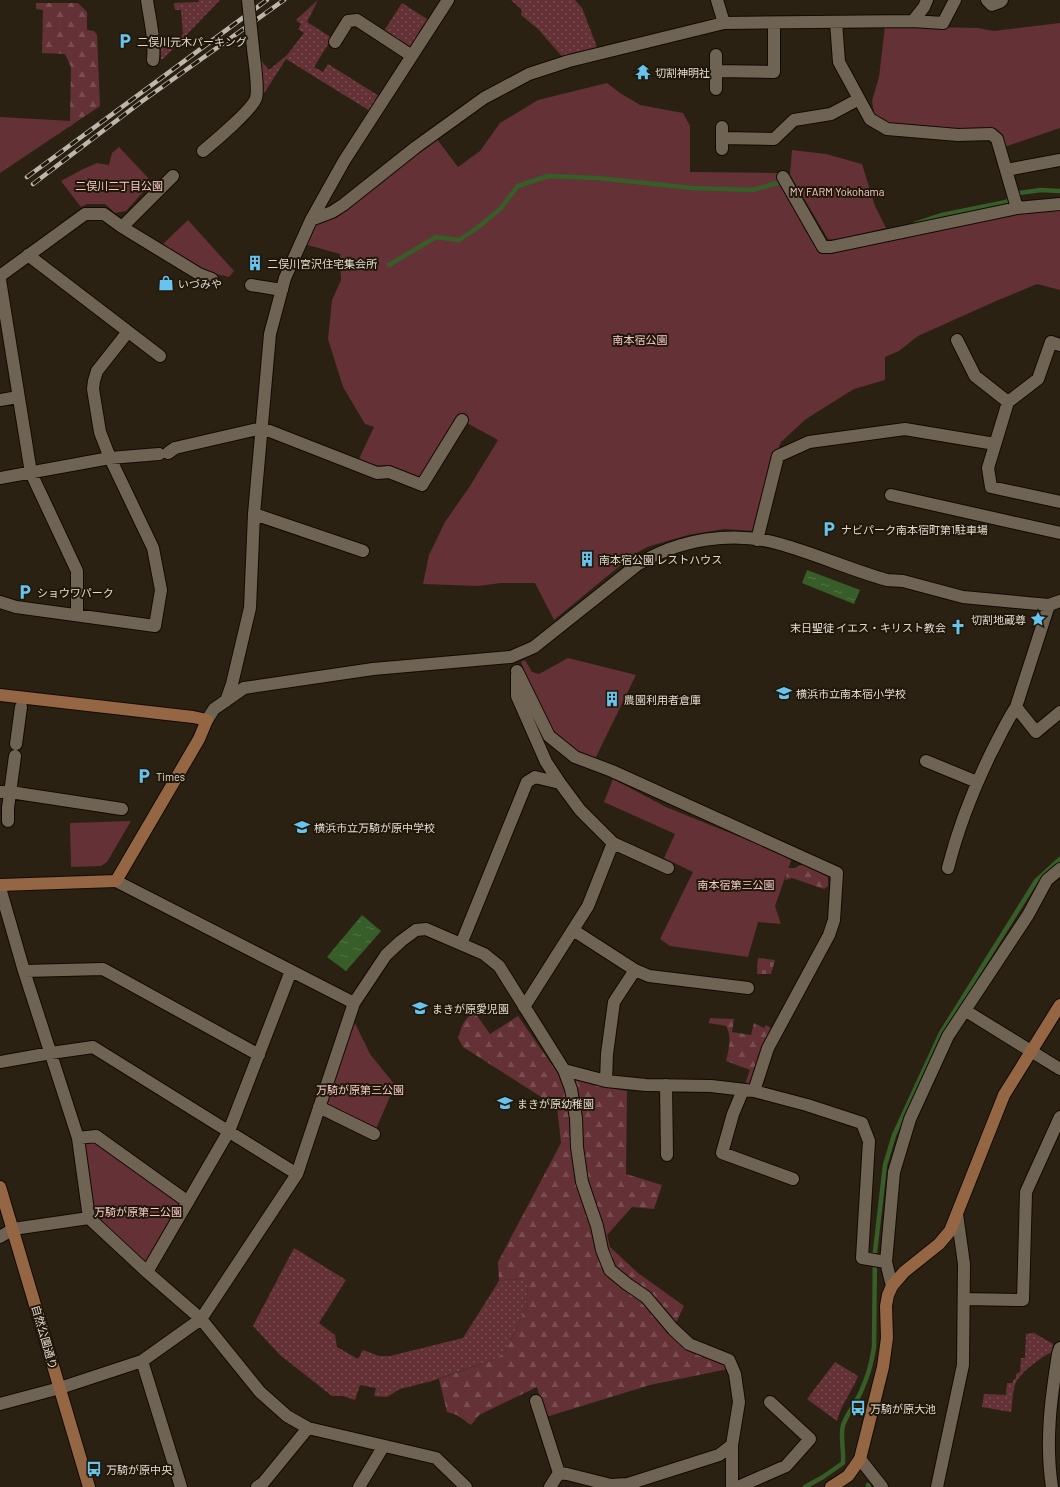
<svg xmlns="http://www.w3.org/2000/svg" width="1060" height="1487" font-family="Barlow,'Noto Sans JP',sans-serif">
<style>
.grass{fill:url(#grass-dots)}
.forest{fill:url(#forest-firs)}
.cemetery{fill:url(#cemetery-stones)}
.green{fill:#633136}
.water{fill:url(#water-ripples)}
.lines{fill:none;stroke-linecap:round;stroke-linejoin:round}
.stream{stroke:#375e28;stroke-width:4.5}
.street-casing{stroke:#130a01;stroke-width:14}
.secondary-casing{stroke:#130a01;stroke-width:14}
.street{stroke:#6f6454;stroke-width:12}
.secondary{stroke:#946644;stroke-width:12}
.rail-casing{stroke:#bdb6ac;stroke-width:4.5}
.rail{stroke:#21180a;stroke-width:3;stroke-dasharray:9;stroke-linecap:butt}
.street-bridge-casing{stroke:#130a01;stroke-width:14;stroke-linecap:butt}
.street-bridge{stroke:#6f6454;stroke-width:12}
.labels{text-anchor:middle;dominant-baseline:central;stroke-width:4;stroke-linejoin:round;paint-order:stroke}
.poi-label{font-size:11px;fill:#e1dad1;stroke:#21180a;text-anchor:start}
.park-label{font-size:11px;fill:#f4c9cb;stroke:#21180a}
.street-label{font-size:11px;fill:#e1dad1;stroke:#21180a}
</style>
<defs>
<pattern id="grass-dots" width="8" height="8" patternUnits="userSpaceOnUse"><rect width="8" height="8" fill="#633136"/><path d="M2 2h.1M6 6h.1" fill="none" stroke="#794e52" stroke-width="1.8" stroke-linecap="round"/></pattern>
<pattern id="forest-firs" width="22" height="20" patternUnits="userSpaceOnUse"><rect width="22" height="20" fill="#633136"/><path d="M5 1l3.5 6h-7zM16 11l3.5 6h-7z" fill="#794e52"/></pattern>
<pattern id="cemetery-stones" width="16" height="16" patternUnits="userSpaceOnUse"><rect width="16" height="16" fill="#633136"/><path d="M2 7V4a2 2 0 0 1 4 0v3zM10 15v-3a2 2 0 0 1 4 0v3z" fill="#794e52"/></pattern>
<pattern id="water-ripples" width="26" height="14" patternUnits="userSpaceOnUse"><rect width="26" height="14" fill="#375e28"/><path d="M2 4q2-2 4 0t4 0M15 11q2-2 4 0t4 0" fill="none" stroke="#547446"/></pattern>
</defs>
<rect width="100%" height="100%" fill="#2b2113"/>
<path class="grass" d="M199,0H220L163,59H161V38L178,39L183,34L181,10H175L174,3L198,2Z
M318,0L307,22L332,38L314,67L323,72L328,64L379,96L370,111L286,59L261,98L257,56L269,70L287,55L304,33L298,29L301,24L296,20Z
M511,0H575L582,8L598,50L565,60L538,29L521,15L522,10Z
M402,3L430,21L412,50L384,31Z
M294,1248L346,1280L319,1323L335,1335L337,1347L358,1359L363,1350L379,1356H390L463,1338L499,1281L508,1279L523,1280L528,1287L526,1308L505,1352L495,1359L432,1381L400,1389L387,1397L374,1396L376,1388L360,1385L355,1400L343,1396H332L280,1355L253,1326Z
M1034,1333L1053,1344L1052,1352C1041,1357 1024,1370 1017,1380C1012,1389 1013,1402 1011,1412L982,1407L984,1394L1006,1395L1007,1383H1013V1380L1016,1378V1374L1020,1372L1021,1358H1025L1026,1334Z
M835,1362L858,1376C852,1392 841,1404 837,1421L807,1399Z"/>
<path class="forest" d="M36,3H78L87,12V30L94,31L97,35L100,106L0,173V122H70L71,67L65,54L42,53L43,10L36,9Z
M804,864L828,877V886L824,889L792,878L785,880L788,868H795Z
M475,1013L490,1034L518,1016L559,1075L594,1085L627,1091L626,1174L662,1185L654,1209L632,1207L607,1235L610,1247L638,1273L684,1306L671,1333L722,1359L728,1369L650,1385L546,1417L537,1387L479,1415L471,1425L457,1415L447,1412L439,1379L495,1359L505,1352L526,1308L528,1287L522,1280L508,1279L499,1281L498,1262L561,1143L557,1107L463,1047L458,1038C462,1027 463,1018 475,1013Z
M710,1018L734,1019L732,1032L751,1035L754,1023L764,1028L766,1025L774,1030L752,1088L744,1087L750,1070L726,1061C729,1050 732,1036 726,1026L709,1023Z"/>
<path class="cemetery" d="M758,958L775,960L771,974H757Z"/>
<path class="green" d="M1060,23V128L1004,147L1001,135L963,130L889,123L879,118L874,113L872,101L879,77L885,26L978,28L994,31Z
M607,83L620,93L640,105L683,113L690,126V172L779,173L820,245L1010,215L1060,209V290L1037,284L996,301L918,336L899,351L885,357V380L854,389L806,419L781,442L776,454L755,531L724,529L688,535L647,547L633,555L554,620L535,583H501L478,586L423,584L429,555L445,522L470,486L498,440L456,417L421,476H413L390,465L375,466L359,459L374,427L365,424L343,387L328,339L332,300L341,280L340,254L304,244L316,222L436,138L458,167L480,151L500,123L538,100Z
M0,117L71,121L73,124L0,171Z
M119,147L152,182L126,211L115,213L105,204H87L81,207L61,181L83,169L97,163L109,165L112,153Z
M792,150L826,154L862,164L875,206L886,228L835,240L828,239L790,175Z
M188,220L234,271L229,277L207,272L163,244Z
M568,658L636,675L595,759C584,754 572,749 562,741C545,728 529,682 521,662L525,660L532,672L539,674Z
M613,779L666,807L792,858L775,906L781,924L758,922L748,957L670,946L660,939L693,872L664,858L675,834L604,802Z
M131,821L107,862L101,866L71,867L70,823Z
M353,1019L370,1054L395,1085L376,1129L327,1107L326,1099Z
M96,1141L183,1203L146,1265L94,1216L83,1142Z"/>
<path class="water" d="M807,570L860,590L854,604L802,583Z
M362,915L381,931L346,971L327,957Z"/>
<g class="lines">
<path class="stream" d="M915,224L942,215L1006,202L1019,193L1041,190L1060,191
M389,265L436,237L459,240L477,228L500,209L518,186L548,176L598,178L692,188L753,190L784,181
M868,1485L869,1487
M805,1487L823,1477L843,1463C844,1450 840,1436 843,1425C848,1412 857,1402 862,1389C868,1376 872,1361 874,1347L875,1252L885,1165L894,1135L941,1033L1036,881L1060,859"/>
<defs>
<path id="street" d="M147,0C150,21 155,39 153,60
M717,0L724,23
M987,0L992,5L1000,2L1002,0
M913,21L943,23L955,0
M836,22L839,62L870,119L887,129L958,135L991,134L997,139L1017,208L1060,204
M335,42L348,21L357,20L412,56
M716,71L774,72V23
M716,89V55
M722,138L774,139L794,120L831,114L859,99
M722,149V127
M203,151C214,142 253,109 256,98C259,88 254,60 253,48
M1006,170L1060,160
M783,177L823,247H831L1017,208
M311,220L332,212L343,205L416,147L484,98L529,74L569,61L724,23L913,21L924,7L927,0
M122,227L199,274L212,279
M28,255L160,356
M0,276L85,214H104L122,227L173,176
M0,280L31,473L77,571V615
M251,285L282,290
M957,340L975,376L1008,402
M1060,345L1051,342L1038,379L1008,402L988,468L991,487L1060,502
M0,400L18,397
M168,453L175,448L262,428L377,473L389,472L422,485L462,420
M0,478L110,458L159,454
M891,495L1060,533
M254,514L363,551
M757,540L778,456L809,442L905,429L995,444
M0,602L16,607L155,626L161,590L153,548L110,458L100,432L93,389L94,381L97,371L127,333
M517,671L549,736L575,757L612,771L837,873L834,920L829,935L768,1048L754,1091
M517,675V696L546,762L560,783L580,810L613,843L588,906L524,1007
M226,701L232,684L250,608L254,514L270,334L285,278L311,220L344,161L448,0
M1016,707L1036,732L1060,712
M207,720L214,709L244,688L373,669L511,657L534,647L637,565C679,539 733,530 780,544C816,554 851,570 887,580L903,581L963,597L1049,605L1060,601
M16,744L21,707
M926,761L977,782
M0,792H10L122,809
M8,821V808L15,756
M613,843L668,868
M948,868C958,828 973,790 991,753C999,738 1006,722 1016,707L1049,605
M116,881L354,1003
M0,888L24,971L78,1138L89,1218
M573,930L635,970L614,1002L607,1054L606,1081
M461,944L527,782L535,777L560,783
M635,970L649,976L748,988
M24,971L103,969L259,1055
M966,1011L1060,1069
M0,1062L51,1053L93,1047L297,1174
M564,1070L571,1089L576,1118L577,1147L582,1182L597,1226L602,1250L610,1270L627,1284L646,1297L673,1329L689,1344L729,1360L735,1374L739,1402L732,1445V1487
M666,1085L667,1155
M743,1090L733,1114L722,1153L793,1179
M319,1107L374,1134
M78,1138L96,1136L188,1202
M0,1237L13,1229L89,1218L147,1272L201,1319L260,1392L287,1416L308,1428L436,1458L466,1487
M147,1272L229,1131L291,971
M892,1286L886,1262L894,1172L910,1119L948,1036L1028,915L1047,880L1060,869
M964,1299L1023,1300L1026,1192L1060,1117
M142,1361L181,1487
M536,1401L559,1473L550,1487
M0,1404L60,1388L142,1361L201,1319L297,1174L354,1003L386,955L401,941L416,930L426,929L484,954L499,966L564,1070L606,1081L646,1085L711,1086L754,1091L807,1105L862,1123L869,1141L862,1258L886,1262
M860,1459L882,1487
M559,1473L567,1474L611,1485L628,1484L719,1455L732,1445
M257,1487L263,1483L308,1428
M359,1487L383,1447
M738,1487L786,1466L810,1439L770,1402
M937,1487L963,1365L964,1264L957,1214
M1052,1487C1045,1442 1051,1398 1058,1354L1060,1348"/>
<path id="secondary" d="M0,695L193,717L207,720L199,739L116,881L0,885
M0,1187L89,1487
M831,1487L848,1476L860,1459L883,1367L887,1338L886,1306L888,1295L892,1286L904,1272L939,1244L950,1231L1004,1095L1060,1005"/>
</defs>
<use href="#street" class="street-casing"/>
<use href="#secondary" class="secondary-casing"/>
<use href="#street" class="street"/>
<use href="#secondary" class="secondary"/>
<defs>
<path id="rail" d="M27,177L267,0
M33,184L141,102L284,0"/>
</defs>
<use href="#rail" class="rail-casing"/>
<use href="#rail" class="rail"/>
<defs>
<path id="street-bridge" d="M248,0L253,48"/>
</defs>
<use href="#street-bridge" class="street-bridge-casing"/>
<use href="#street-bridge" class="street-bridge"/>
</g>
<defs>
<symbol id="parking-bare" viewBox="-9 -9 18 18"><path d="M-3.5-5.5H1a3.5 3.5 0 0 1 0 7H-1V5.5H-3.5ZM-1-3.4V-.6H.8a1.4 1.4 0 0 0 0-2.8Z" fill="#66c4ef" stroke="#21180a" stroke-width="2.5" paint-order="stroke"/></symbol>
<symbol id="temple-bare" viewBox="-9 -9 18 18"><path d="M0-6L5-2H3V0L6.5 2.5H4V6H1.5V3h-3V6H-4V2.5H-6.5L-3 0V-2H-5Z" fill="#66c4ef" stroke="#21180a" stroke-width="2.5" paint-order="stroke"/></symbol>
<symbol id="building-bare" viewBox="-9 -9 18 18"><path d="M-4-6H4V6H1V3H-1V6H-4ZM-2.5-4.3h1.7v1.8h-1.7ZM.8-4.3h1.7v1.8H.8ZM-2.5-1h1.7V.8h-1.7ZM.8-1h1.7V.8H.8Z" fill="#66c4ef" stroke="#21180a" stroke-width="2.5" paint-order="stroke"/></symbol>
<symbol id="shop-bare" viewBox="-9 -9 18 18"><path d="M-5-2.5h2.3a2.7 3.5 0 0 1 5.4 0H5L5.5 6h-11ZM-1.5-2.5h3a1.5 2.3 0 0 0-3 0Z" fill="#66c4ef" stroke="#21180a" stroke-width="2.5" paint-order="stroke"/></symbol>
<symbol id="sight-bare" viewBox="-9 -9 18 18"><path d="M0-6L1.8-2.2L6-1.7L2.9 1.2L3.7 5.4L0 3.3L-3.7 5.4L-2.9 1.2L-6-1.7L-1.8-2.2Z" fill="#66c4ef" stroke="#21180a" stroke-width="2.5" paint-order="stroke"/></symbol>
<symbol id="church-bare" viewBox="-9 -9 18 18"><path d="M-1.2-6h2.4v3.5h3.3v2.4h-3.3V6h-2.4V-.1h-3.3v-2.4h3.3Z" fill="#66c4ef" stroke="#21180a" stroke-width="2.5" paint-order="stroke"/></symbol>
<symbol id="school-bare" viewBox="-9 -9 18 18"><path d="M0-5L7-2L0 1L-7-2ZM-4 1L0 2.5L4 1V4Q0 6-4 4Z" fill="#66c4ef" stroke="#21180a" stroke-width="2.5" paint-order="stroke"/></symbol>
<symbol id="bus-bare" viewBox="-9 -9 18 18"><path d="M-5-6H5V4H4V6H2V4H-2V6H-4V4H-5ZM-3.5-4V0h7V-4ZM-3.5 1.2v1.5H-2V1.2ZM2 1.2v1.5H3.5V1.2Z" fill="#66c4ef" stroke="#21180a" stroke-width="2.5" paint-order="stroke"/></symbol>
</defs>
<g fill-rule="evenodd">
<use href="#parking-bare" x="114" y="30" width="22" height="22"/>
<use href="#temple-bare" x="632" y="61" width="22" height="22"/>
<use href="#building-bare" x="244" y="252" width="22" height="22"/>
<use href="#shop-bare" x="155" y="272" width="22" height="22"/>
<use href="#parking-bare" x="818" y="518" width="22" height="22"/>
<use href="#building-bare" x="576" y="548" width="22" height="22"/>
<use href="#parking-bare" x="14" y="581" width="22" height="22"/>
<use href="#sight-bare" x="1027" y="608" width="22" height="22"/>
<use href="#church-bare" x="947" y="616" width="22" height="22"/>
<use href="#school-bare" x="773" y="682" width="22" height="22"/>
<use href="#building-bare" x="601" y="688" width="22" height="22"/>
<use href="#parking-bare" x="133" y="765" width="22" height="22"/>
<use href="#school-bare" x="291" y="816" width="22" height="22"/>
<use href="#school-bare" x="409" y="997" width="22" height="22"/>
<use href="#school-bare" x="494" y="1092" width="22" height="22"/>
<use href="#bus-bare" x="847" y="1397" width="22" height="22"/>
<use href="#bus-bare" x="83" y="1458" width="22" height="22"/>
</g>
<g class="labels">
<g class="poi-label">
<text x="137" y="41">二俣川元木パーキング</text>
<text x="655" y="72">切割神明社</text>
<text x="267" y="263">二俣川宮沢住宅集会所</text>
<text x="178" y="283">いづみや</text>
<text x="841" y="529">ナビパーク南本宿町第1駐車場</text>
<text x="599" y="559">南本宿公園 レストハウス</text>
<text x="37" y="592">ショウワパーク</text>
<text x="1026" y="619" text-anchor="end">切割地蔵尊</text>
<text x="946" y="627" text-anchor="end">末日聖徒 イエス・キリスト教会</text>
<text x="796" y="693">横浜市立南本宿小学校</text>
<text x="624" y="699">農園利用者倉庫</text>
<text x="156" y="776">Times</text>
<text x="314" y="827">横浜市立万騎が原中学校</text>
<text x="432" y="1008">まきが原愛児園</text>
<text x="517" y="1103">まきが原幼稚園</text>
<text x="870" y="1408">万騎が原大池</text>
<text x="106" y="1469">万騎が原中央</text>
</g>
<g class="park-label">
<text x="119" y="185">二俣川二丁目公園</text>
<text x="837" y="191">MY FARM Yokohama</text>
<text x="640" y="339">南本宿公園</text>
<text x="736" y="884">南本宿第三公園</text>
<text x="360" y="1089">万騎が原第三公園</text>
<text x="138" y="1211">万騎が原第二公園</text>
</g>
<g class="street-label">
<text transform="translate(45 1337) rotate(74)">自然公園通り</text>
</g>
</g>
</svg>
